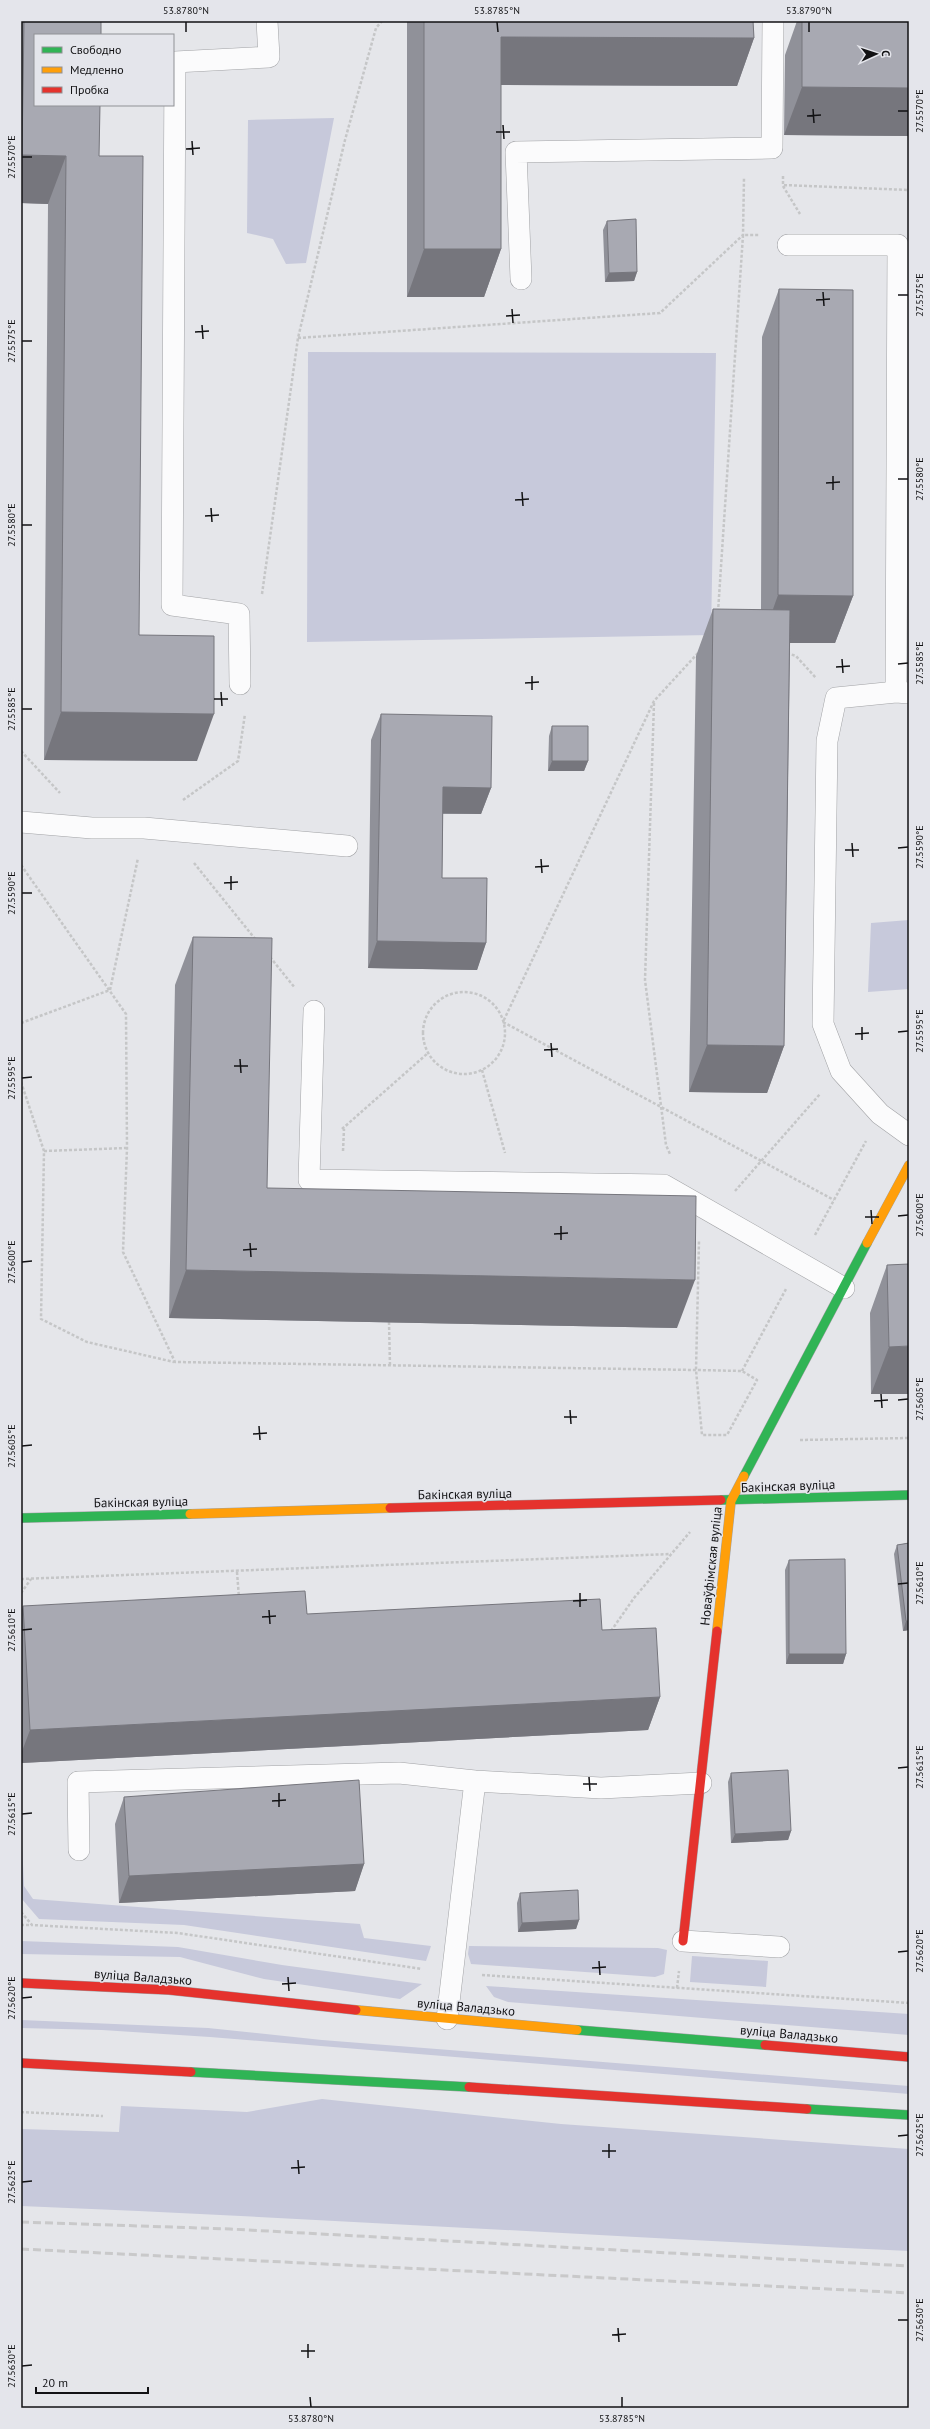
<svg xmlns="http://www.w3.org/2000/svg" width="930" height="2429" font-family="'PT Sans',sans-serif">
<style>
.green{fill:#c7c9db}
.lines{fill:none;stroke-linecap:round;stroke-linejoin:round}
.lane-casing{stroke:#a1a2a5;stroke-width:22}
.fast-casing{stroke:#a1a2a5;stroke-width:10}
.slow-casing{stroke:#a1a2a5;stroke-width:10}
.jam-casing{stroke:#a1a2a5;stroke-width:10}
.path{stroke:#c5c6c7;stroke-width:2.5;stroke-dasharray:3 2;stroke-linecap:butt}
.lane{stroke:#fbfbfc;stroke-width:21}
.fast{stroke:#30b455;stroke-width:9}
.slow{stroke:#ff9f0a;stroke-width:9}
.jam{stroke:#e5322d;stroke-width:9}
.rail{stroke:#c9c9ca;stroke-width:3;stroke-dasharray:8 4;stroke-linecap:butt}
.wall{fill:#909199}
.shaded-wall{fill:#76767d}
.building{fill:#a8a9b2;stroke:#76767d}
.ticks{fill:none;stroke:#121214;stroke-width:1.5}
.labels{text-anchor:middle;dominant-baseline:central;stroke-width:3;stroke-linejoin:round;paint-order:stroke}
.street-label{font-size:13px;fill:#121214;stroke:#e4e5eb}
.neatline{fill:none;stroke:#121214;stroke-width:1.5}
.ticks-label{font-size:10px;text-anchor:middle;fill:#121214}
</style>
<rect width="100%" height="100%" fill="#e5e6ea"/>
<path class="green" d="M334,118L306,263L286,264L273,239L247,233L248,120Z
M308,352L716,353L711,635L307,642Z
M909,920V989L868,992L871,923Z
M21,1821L24,1886L33,1899L360,1924L364,1938L431,1946L426,1961L184,1925L39,1919L21,1898Z
M21,1941L178,1947L282,1965L422,1984L400,1999L264,1979L180,1957L21,1954Z
M469,1946L658,1948L667,1950L664,1974L655,1977L471,1964L468,1954Z
M692,1956L768,1961L766,1987L690,1982Z
M486,1986L909,2014V2035L508,2002L494,1997Z
M21,2020L208,2028L322,2040L909,2086V2094L210,2037L102,2030L21,2028Z
M322,2099L561,2124L909,2149V2251C613,2237 317,2218 21,2206V2129L119,2132L121,2106L247,2112Z"/>
<g class="lines">
<defs>
<path id="lane" d="M788,245H898L896,692L909,693
M521,279L516,152L772,148L773,21
M240,684L239,614L172,605L175,62L269,57L267,21
M896,692L836,698L827,741L823,1024L841,1071L880,1114L909,1135
M21,822L92,828H144L347,846
M314,1011L309,1180L664,1185L844,1288
M79,1850L78,1782L399,1773L475,1781
M683,1941L779,1947
M447,2019L475,1781L601,1788L701,1783"/>
<path id="fast" d="M744,1476L867,1243
M721,1500L909,1495
M21,1518L190,1514
M577,2030L765,2045
M191,2072L469,2087
M807,2109L909,2115"/>
<path id="slow" d="M867,1243L909,1165
M190,1514L390,1508
M717,1631L731,1501L744,1476
M356,2010L577,2030"/>
<path id="jam" d="M390,1508L721,1500
M683,1941L717,1631
M21,1983L169,1990L356,2010
M765,2045L909,2057
M21,2063L191,2072
M469,2087L807,2109"/>
</defs>
<use href="#lane" class="lane-casing"/>
<use href="#fast" class="fast-casing"/>
<use href="#slow" class="slow-casing"/>
<use href="#jam" class="jam-casing"/>
<path class="path" d="M783,176V185L909,190
M783,186L800,214
M298,338L660,313L743,235L744,178
M262,594L298,338L345,140L376,28L382,21
M718,612L743,235H760
M698,653L654,701L503,1022L834,1200
M787,653L796,656L816,678
M654,703L645,980L666,1145L670,1154
M21,751L60,793
M183,800L238,761L245,714
M194,863L256,940
M21,865L126,1014L127,1148L123,1252L175,1362L696,1370L742,1371L757,1380L727,1435H702L696,1370L699,1241
M270,957L295,988
M423 1033a41 41 0 1 1 82 0a41 41 0 1 1-82 0Z
M21,1023L110,990L138,858
M482,1070L505,1153
M21,1082L44,1151L41,1319L87,1342L174,1362
M342,1129L428,1053
M44,1151L127,1148
M343,1151L344,1129
M735,1191L820,1094
M815,1235L866,1141
M389,1322L390,1366
M742,1371L786,1289
M800,1440L909,1438
M237,1572L239,1598
M21,1579L671,1554
M21,1593L31,1579
M611,1631L634,1598L690,1532
M21,1912L32,1925L178,1933L422,1969
M21,1925H32
M482,1975L909,2003
M677,1988L679,1971
M21,2112L103,2116"/>
<use href="#lane" class="lane"/>
<use href="#fast" class="fast"/>
<use href="#slow" class="slow"/>
<use href="#jam" class="jam"/>
<path class="rail" d="M21,2222L230,2229L909,2266
M21,2249L909,2293"/>
</g>
<path class="wall" d="M21,21H101L99,156L139,635L197,761L44,760L48,204L21,203Z
M407,21H753L754,38L737,86L501,85V249L484,297H407Z
M797,21H909V136L784,135L785,55Z
M607,221L637,272L634,281L605,282L603,230Z
M779,289L853,596L835,643H790L784,1046L767,1093L689,1092L696,656L713,609L761,610L762,337Z
M381,714L491,788L481,814H443L442,878L486,943L477,970L368,968L371,740Z
M552,726L588,761L584,771H548L549,736Z
M193,937L267,1188L677,1328L169,1318L175,985Z
M887,1265L909,1394H871L870,1313Z
M909,1543V1630L903,1631L894,1554L897,1545Z
M789,1560L846,1654L843,1664H786L785,1570Z
M23,1606L307,1614L602,1630L660,1697L648,1730L21,1763V1613Z
M731,1773L791,1831L788,1840L731,1843L728,1782Z
M124,1797L364,1864L355,1891L119,1903L115,1824Z
M520,1893L579,1920L576,1929L518,1932L517,1903Z"/>
<path class="shaded-wall" d="M501,37L754,38L737,86L484,85Z
M802,87L909,88V136L784,135Z
M22,155L66,156L48,204L21,203V158Z
M424,249H501L484,297H407Z
M637,272L634,281L605,282L609,273Z
M778,595L853,596L835,643H761Z
M61,712L214,714L197,761L44,760Z
M552,761H588L584,771H548Z
M443,787L491,788L481,814L434,813Z
M377,941L486,943L477,970L368,968Z
M707,1045L784,1046L767,1093L689,1092Z
M186,1270L695,1280L677,1328L169,1318Z
M909,1346V1394H871L889,1347Z
M906,1621H909V1630L903,1631Z
M789,1654H846L843,1664H786Z
M660,1697L648,1730L21,1763V1754L30,1730Z
M791,1831L788,1840L731,1843L735,1834Z
M364,1864L355,1891L119,1903L129,1876Z
M579,1920L576,1929L518,1932L522,1923Z"/>
<path class="building" d="M24,21H101V35H35V105H100L99,156H143L139,635L214,636V714L61,712L66,156L22,155Z
M424,21H753L754,38L501,37V249H424Z
M802,21H909V88L802,87Z
M636,219L637,272L609,273L607,221Z
M779,289L853,290V596L778,595Z
M713,609L790,610L784,1046L707,1045Z
M381,714L492,716L491,788L443,787L442,878H487L486,943L377,941Z
M552,726H588V761H552Z
M193,937L272,938L267,1188L696,1196L695,1280L186,1270Z
M909,1264V1346L889,1347L887,1265Z
M909,1543V1621H906L897,1545Z
M845,1559L846,1654H789V1560Z
M305,1591L307,1614L600,1599L602,1630L656,1628L660,1697L30,1730L23,1606Z
M788,1770L791,1831L735,1834L731,1773Z
M359,1780L364,1864L129,1876L124,1797Z
M578,1890L579,1920L522,1923L520,1893Z"/>
<path class="ticks" d="M186,22V32M497,22L498,32M809,22V32M813,109L814,123M898,111H908M807,116L821,115M503,125L504,139M496,132H510M192,141L193,155M186,149L200,148M22,157H32M823,292L824,306M898,295H908M816,300L830,299M512,309L513,323M506,316L520,315M202,325L203,339M195,332L209,331M22,341H32M833,476V490M898,479H908M826,483L840,482M522,492L523,506M515,500L529,499M211,508L212,522M205,516L219,515M22,525H32M842,659L843,673M898,664L908,663M836,667L850,666M532,676V690M525,683L539,682M221,692L222,706M214,699H228M22,709H32M852,843L853,857M898,848L908,847M845,850H859M541,859L542,873M535,867L549,866M231,876V890M224,883L238,882M22,893H32M862,1027V1040M898,1032L908,1031M855,1034L869,1033M551,1043L552,1057M544,1050L558,1049M240,1059L241,1073M234,1066H248M22,1078L32,1077M871,1210L872,1224M898,1216L908,1215M865,1217H879M561,1226V1240M554,1234L568,1233M250,1243L251,1257M243,1250L257,1249M22,1262L32,1261M881,1394L882,1408M898,1400L908,1399M874,1401L888,1400M570,1410L571,1424M564,1417H577M259,1426L260,1440M253,1434L267,1433M22,1446L32,1445M898,1584L908,1583M580,1593V1607M573,1601L587,1600M269,1610L270,1624M262,1617L276,1616M22,1630L32,1629M898,1768L908,1767M589,1777L590,1791M583,1784H597M279,1793V1807M272,1801L286,1800M22,1814L32,1813M898,1952L908,1951M599,1961L600,1975M592,1968L606,1967M288,1977L289,1991M282,1984L296,1983M22,1998L32,1997M898,2136L908,2135M609,2144V2158M602,2151H616M298,2160L299,2174M291,2168L305,2167M22,2182L32,2181M898,2320H908M618,2328L619,2342M612,2335L626,2334M308,2344V2358M301,2351H315M22,2366L32,2365M310,2397L311,2407M622,2397V2407"/>
<g class="labels">
<g class="street-label">
<text transform="translate(788 1486) rotate(-2)">Бакінская вуліца</text>
<text transform="translate(465 1494) rotate(-1)">Бакінская вуліца</text>
<text transform="translate(141 1502) rotate(-1)">Бакінская вуліца</text>
<text transform="translate(711 1566) rotate(-84)">Новаўфімская вуліца</text>
<text transform="translate(143 1977) rotate(4)">вуліца Валадзько</text>
<text transform="translate(466 2007) rotate(5)">вуліца Валадзько</text>
<text transform="translate(789 2034) rotate(5)">вуліца Валадзько</text>
</g>
</g>
<rect width="930" height="2429" fill="none" stroke="#e4e5eb" stroke-width="44"/>
<rect x="34" y="34" width="140" height="72" fill="#e4e5eb" stroke="#909195"/>
<rect x="42" y="47" width="20" height="6" fill="#30b455" stroke="#909195"/>
<text x="70" y="54" font-size="12" fill="#121214">Свободно</text>
<rect x="42" y="67" width="20" height="6" fill="#ff9f0a" stroke="#909195"/>
<text x="70" y="74" font-size="12" fill="#121214">Медленно</text>
<rect x="42" y="87" width="20" height="6" fill="#e5322d" stroke="#909195"/>
<text x="70" y="94" font-size="12" fill="#121214">Пробка</text>
<g transform="translate(876 54) rotate(87)" stroke="#e4e5eb" stroke-width="3" paint-order="stroke">
<path d="M0-3L7 15L0 10L-7 15Z" fill="#121214"/>
<text y="-6" font-size="11" font-weight="bold" text-anchor="middle" fill="#121214">С</text>
</g>
<path d="M36 2387v6h112v-6" fill="none" stroke="#121214" stroke-width="2"/>
<text x="42" y="2387" font-size="12" fill="#121214" stroke="#e4e5eb" stroke-width="3" paint-order="stroke">20 m</text>
<rect x="22" y="22" width="886" height="2385" class="neatline"/>
<g class="ticks-label">
<text x="186" y="14">53.8780°N</text>
<text x="497" y="14">53.8785°N</text>
<text x="809" y="14">53.8790°N</text>
<text transform="translate(919 111) rotate(-90)" y="4">27.5570°E</text>
<text transform="translate(11 157) rotate(-90)" y="4">27.5570°E</text>
<text transform="translate(919 295) rotate(-90)" y="4">27.5575°E</text>
<text transform="translate(11 341) rotate(-90)" y="4">27.5575°E</text>
<text transform="translate(919 479) rotate(-90)" y="4">27.5580°E</text>
<text transform="translate(11 525) rotate(-90)" y="4">27.5580°E</text>
<text transform="translate(919 663) rotate(-90)" y="4">27.5585°E</text>
<text transform="translate(11 709) rotate(-90)" y="4">27.5585°E</text>
<text transform="translate(919 847) rotate(-90)" y="4">27.5590°E</text>
<text transform="translate(11 893) rotate(-90)" y="4">27.5590°E</text>
<text transform="translate(919 1031) rotate(-90)" y="4">27.5595°E</text>
<text transform="translate(11 1078) rotate(-90)" y="4">27.5595°E</text>
<text transform="translate(919 1215) rotate(-90)" y="4">27.5600°E</text>
<text transform="translate(11 1262) rotate(-90)" y="4">27.5600°E</text>
<text transform="translate(919 1399) rotate(-90)" y="4">27.5605°E</text>
<text transform="translate(11 1446) rotate(-90)" y="4">27.5605°E</text>
<text transform="translate(919 1583) rotate(-90)" y="4">27.5610°E</text>
<text transform="translate(11 1630) rotate(-90)" y="4">27.5610°E</text>
<text transform="translate(919 1767) rotate(-90)" y="4">27.5615°E</text>
<text transform="translate(11 1814) rotate(-90)" y="4">27.5615°E</text>
<text transform="translate(919 1951) rotate(-90)" y="4">27.5620°E</text>
<text transform="translate(11 1998) rotate(-90)" y="4">27.5620°E</text>
<text transform="translate(919 2135) rotate(-90)" y="4">27.5625°E</text>
<text transform="translate(11 2182) rotate(-90)" y="4">27.5625°E</text>
<text transform="translate(919 2320) rotate(-90)" y="4">27.5630°E</text>
<text transform="translate(11 2366) rotate(-90)" y="4">27.5630°E</text>
<text x="311" y="2422">53.8780°N</text>
<text x="622" y="2422">53.8785°N</text>
</g>
</svg>
